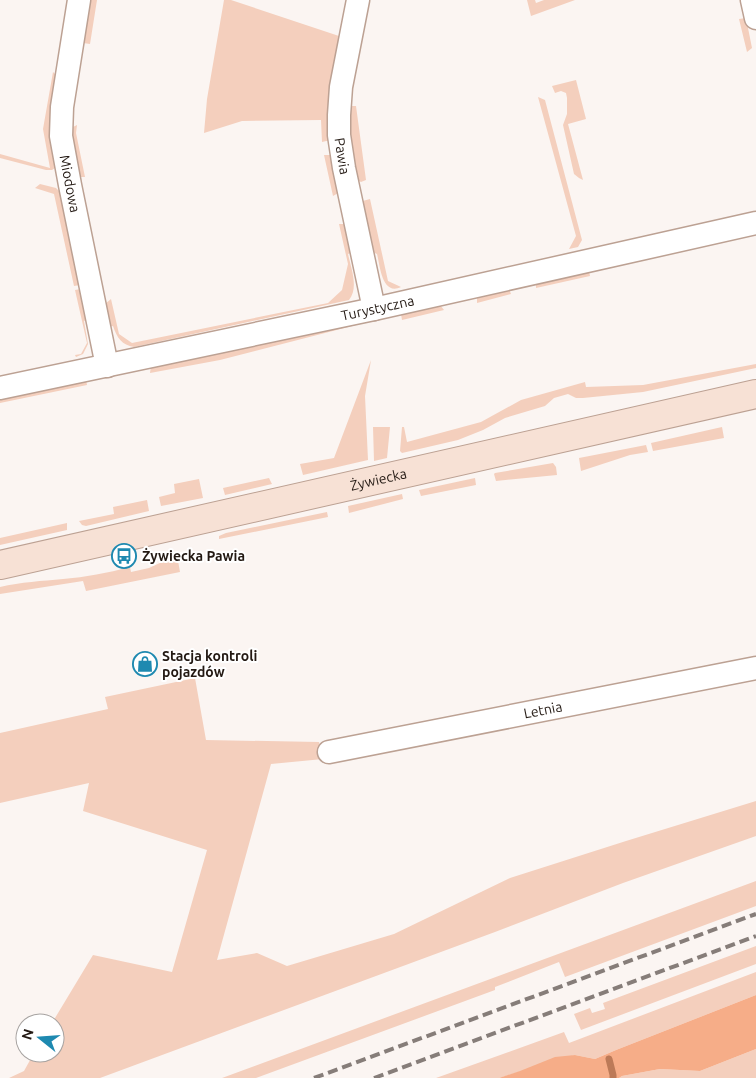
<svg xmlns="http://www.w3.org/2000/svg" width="756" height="1078" font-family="Ubuntu,sans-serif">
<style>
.green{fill:#f4cfbd}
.forest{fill:#f6ad88}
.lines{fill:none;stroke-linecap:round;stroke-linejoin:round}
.stream{stroke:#bc7a58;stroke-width:7}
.street-casing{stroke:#bca193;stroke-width:25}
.secondary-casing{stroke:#bca193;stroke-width:30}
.street{stroke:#fff;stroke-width:22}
.secondary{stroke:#f7e1d5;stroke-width:28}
.rail{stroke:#867d79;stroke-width:4;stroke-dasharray:10 5;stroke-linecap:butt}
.labels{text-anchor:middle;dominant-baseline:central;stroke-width:4;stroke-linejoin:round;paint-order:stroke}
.street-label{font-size:14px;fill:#231913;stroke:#fff}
.poi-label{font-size:14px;font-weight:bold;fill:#231913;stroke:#fff;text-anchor:start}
</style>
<rect width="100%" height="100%" fill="#fbf5f2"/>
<path class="green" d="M89,0H97L90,44L83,43Z
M224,0H231L342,37L331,140L322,142L321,120L242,121L204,133L207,99Z
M527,0H535L536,3L544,0H575L531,16Z
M746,18L752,48L747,52L739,19Z
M53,72L57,76L50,116V132L56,164L55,168L52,170H46L0,158V154L50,168L43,129Z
M576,80L586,119L568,124L583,180L579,178L574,174L563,125L567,114V98L566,93L561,91L555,93L552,86Z
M538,97L545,100L582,240L578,247L569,249L576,236Z
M349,106H356L366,180L361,182L355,179L349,139Z
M77,125L76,133L85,177H79L71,128Z
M324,155H333L340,192L333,196Z
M40,184L56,188L60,192L80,285L74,286L54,194L35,188Z
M370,199L388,281L401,287C382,296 380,266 377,254L370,251L359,202Z
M339,224H347L353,252L348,254C351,268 359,288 349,300L134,347C122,345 117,338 113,326L109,327L105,304L111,299L119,334L132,343L328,303L342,290L348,264Z
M589,271L590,276L536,288V283Z
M81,289L87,320L84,321L88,344L83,354L76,357L75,355L81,354L87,343L75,290Z
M509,289L511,294L477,303V297Z
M440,305L444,310L402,320L401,314Z
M359,322L360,324L220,360L150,373L151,366Z
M371,360L365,396L368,460L303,475L300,464L334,458Z
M756,364V368L643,392L583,398H576L568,394L554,398L545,406L505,418L483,430L458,440L402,453L400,451L402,427H404L407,442L481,422L521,400L585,382L586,387L643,385Z
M86,380L87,385L0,403V398Z
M373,427H390L387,458L374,461Z
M722,427L724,438L653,451L651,443Z
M646,445L648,452L630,455L581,471L579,458Z
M553,463L556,467L557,475L496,481L494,474L495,473Z
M269,478L272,484L225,495L223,488Z
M475,478L476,485L421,496L419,490Z
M199,479L203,498L161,506L159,497L175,493L174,484Z
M402,494L403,499L349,513L348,506Z
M147,500L149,511L86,526L82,525L79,521L114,514L113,507Z
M327,512L328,517L219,539V536L226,533Z
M67,523V530L0,545V538Z
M177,555L180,572L86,591L83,581L0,594V587C21,582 42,581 63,579C86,577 107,573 130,567L131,572L149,568Z
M195,678L206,740L319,742L323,759L271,764L217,960L257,953L287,966L394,934L510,878L626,841L756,801V836L623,883L495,932L100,1078H9L24,1071L34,1053H55V1023H52L93,955L172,972L207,850L83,811L89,783L0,803V733L108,709L105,697Z
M756,881V906L565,977L559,962L495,987V990L256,1078H222Z
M756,946V964L581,1030L574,1014L590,1008L592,1013L605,1009L603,1003Z
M756,972V995L616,1050L595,1059L575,1055L499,1078H436L564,1032L569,1043Z
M756,1049V1078H619L622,1076L660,1069L700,1071Z"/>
<path class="forest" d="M756,995V1049L700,1071L660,1069L622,1076L619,1078H499L520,1071L555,1057L575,1055L595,1059L616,1050Z"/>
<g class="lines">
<path class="stream" d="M609,1059L613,1075V1078"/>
<defs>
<g id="street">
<path id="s1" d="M79,0L62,107L61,136L70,185L107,366"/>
<path id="s2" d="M358,0L341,87L339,115V135L344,168L374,309"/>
<path d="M752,0L756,18"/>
<path id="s3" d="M0,388L374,309L756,223"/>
<path id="s4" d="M329,752L756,668"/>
</g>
<g id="secondary">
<path id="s5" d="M0,565L756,394"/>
</g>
</defs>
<use href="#street" class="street-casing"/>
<use href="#secondary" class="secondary-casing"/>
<use href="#street" class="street"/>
<use href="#secondary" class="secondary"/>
<path class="rail" d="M314,1078L756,914
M374,1078L756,936"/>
</g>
<defs>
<symbol id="bus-ring" viewBox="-11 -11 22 22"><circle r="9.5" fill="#fff" stroke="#1e89b0" stroke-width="1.5"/><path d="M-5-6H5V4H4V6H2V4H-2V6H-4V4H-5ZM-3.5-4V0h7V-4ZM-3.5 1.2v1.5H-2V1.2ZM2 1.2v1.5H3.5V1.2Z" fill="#1e89b0"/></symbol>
<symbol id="shop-ring" viewBox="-11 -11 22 22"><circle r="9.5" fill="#fff" stroke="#1e89b0" stroke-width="1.5"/><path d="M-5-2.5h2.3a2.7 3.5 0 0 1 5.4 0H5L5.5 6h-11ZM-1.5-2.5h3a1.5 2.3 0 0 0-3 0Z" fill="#1e89b0"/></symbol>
</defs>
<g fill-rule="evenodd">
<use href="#bus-ring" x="110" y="542" width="28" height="28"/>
<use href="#shop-ring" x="131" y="650" width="28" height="28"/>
</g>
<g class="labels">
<g class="street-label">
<text stroke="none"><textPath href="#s2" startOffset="158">Pawia</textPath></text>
<text stroke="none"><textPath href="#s1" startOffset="186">Miodowa</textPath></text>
<text stroke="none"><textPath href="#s3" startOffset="386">Turystyczna</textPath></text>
<text stroke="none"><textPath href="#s5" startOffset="388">Żywiecka</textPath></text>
<text stroke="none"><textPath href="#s4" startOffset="218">Letnia</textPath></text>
</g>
<g class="poi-label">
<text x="142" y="556">Żywiecka Pawia</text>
<text x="162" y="656">Stacja kontroli<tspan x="162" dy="16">pojazdów</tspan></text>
</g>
</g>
<g transform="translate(40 1038) rotate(287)"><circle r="24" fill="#ffffff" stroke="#a7a3a1"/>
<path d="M0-4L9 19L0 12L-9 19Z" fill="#1e89b0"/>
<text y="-8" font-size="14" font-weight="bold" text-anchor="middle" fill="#231913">N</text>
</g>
</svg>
